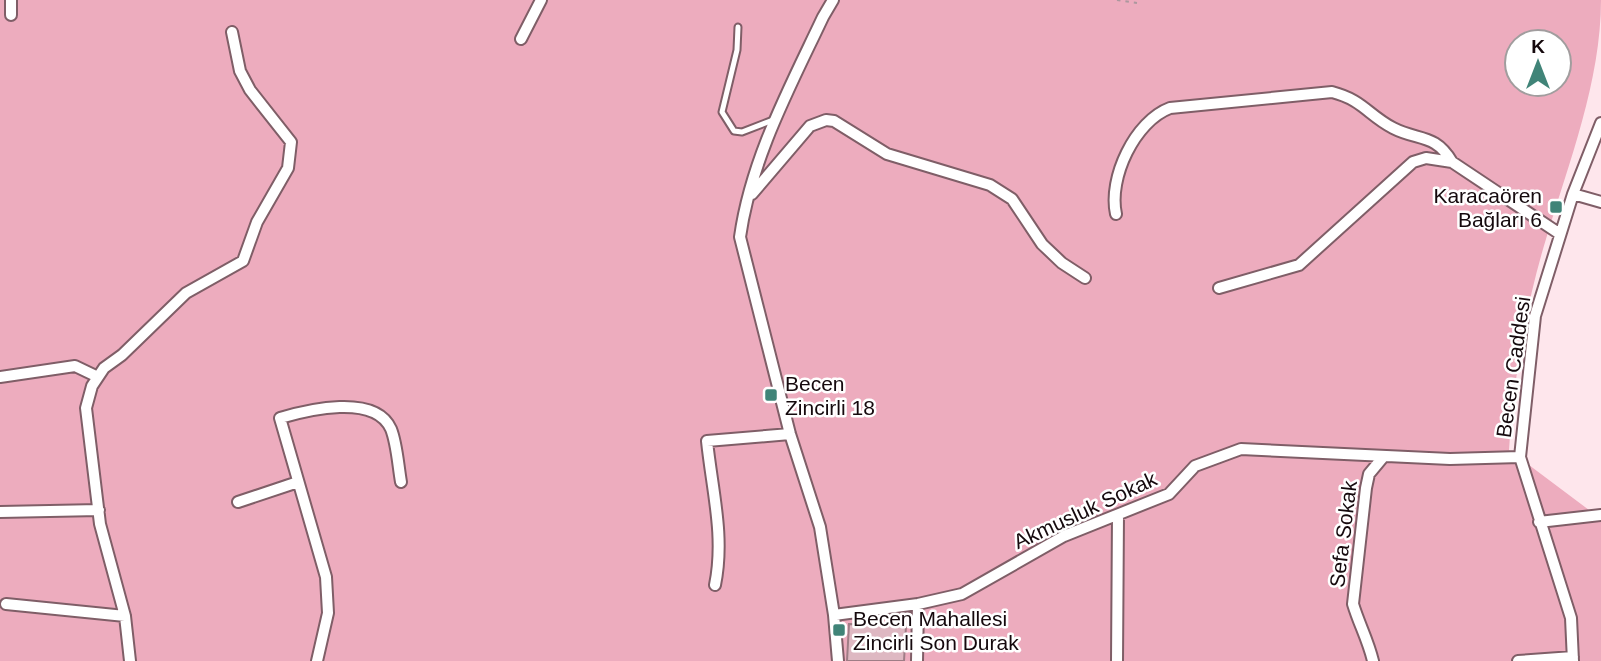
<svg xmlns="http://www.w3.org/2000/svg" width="1601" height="661" font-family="Helvetica,sans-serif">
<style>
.green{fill:#edacbe;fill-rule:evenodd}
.building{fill:#deb8c2;stroke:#9f7d86;stroke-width:2}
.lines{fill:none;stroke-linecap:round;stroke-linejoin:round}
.lane-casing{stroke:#7f5e67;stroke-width:9}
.street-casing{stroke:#7f5e67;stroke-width:14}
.path{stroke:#ac989e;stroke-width:2;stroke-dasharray:3.5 5;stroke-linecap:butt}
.lane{stroke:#fff;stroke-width:5}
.street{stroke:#fff;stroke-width:10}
.poi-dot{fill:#408478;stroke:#fff;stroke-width:2.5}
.labels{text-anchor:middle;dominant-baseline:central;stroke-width:5;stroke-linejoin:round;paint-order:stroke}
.poi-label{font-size:21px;fill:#15090d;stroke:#fff;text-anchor:start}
.street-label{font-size:21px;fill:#15090d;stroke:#fff}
</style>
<rect width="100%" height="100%" fill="#fee6ec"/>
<path class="green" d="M0,0H1601C1601,81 1569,162 1546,239C1525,308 1514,378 1509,450L1601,519V661H0ZM1517,42H1559V84H1517Z"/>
<path class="building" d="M849,624L906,626L904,661H847Z"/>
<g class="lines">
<defs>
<path id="lane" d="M738,27L737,50L722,112L734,131L742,132L773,120"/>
<path id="street" d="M11,0V15
M833,0L823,17C790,87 751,159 740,237L790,434L820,527L834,615
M521,39L541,0
M752,194L810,126L826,120L834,121L887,154L990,185L1012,199L1042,244L1062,263L1085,278
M1573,194L1601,202
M1116,214C1108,178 1135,121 1170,108L1332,92C1363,100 1368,115 1393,128C1418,141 1435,133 1452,162
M1219,288L1299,265L1413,162L1426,158L1452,162L1560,234
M0,377L75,366L98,377
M238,502L298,482
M0,512L99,510
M1539,522L1601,515
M715,585C725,536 712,490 707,441L790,434
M6,604L125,616
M130,661L125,616L100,524L86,408L92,386L104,368L122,355L186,293L243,261L257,222L288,168L291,142L250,90L240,71L232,32
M317,661L328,613L326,577L280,418C307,410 375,393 391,429C397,444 398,465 401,482
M838,661L834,615L918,604L962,594L1064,536L1169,494L1195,466L1241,449L1450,459L1520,457
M917,661L918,604
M1117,661L1118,515
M1373,661C1368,640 1359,624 1353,604L1366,488L1369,474L1384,456
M1518,661L1573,657
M1573,661L1571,618L1520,457L1535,316L1573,194L1601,123"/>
</defs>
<use href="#lane" class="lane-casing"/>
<use href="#street" class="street-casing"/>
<path class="path" d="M1117,0L1137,3"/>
<use href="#lane" class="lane"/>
<use href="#street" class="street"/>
</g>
<g class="poi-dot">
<rect x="1549" y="200" width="14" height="14" rx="3.5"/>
<rect x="764" y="388" width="14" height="14" rx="3.5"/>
<rect x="832" y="623" width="14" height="14" rx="3.5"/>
</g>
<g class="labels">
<g class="poi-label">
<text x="1542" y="195" text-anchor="end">Karacaören<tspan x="1542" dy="24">Bağları 6</tspan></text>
<text x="785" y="383">Becen<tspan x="785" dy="24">Zincirli 18</tspan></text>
<text x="853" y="618">Becen Mahallesi<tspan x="853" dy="24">Zincirli Son Durak</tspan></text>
</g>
<g class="street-label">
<text transform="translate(1513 367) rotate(-82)">Becen Caddesi</text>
<text transform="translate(1085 510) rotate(-25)">Akmusluk Sokak</text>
<text transform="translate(1343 534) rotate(-83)">Sefa Sokak</text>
</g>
</g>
<g transform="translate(1538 63)"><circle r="33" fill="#ffffff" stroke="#a19d9e" stroke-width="2"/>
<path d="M0-5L12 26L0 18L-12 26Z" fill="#408478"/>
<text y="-10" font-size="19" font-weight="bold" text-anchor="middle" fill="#15090d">K</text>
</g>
</svg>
